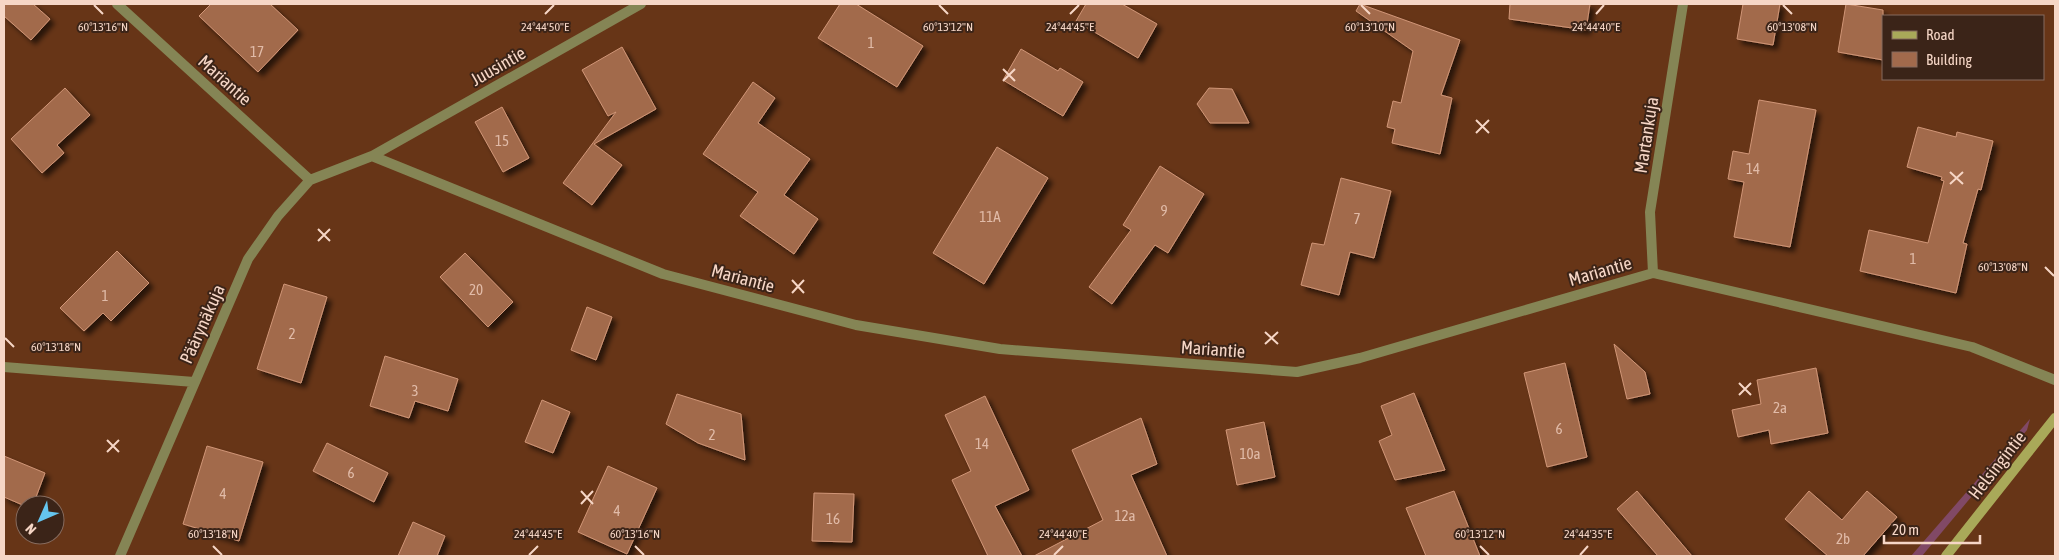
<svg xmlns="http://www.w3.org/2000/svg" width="2059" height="560" font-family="'Asap Condensed',sans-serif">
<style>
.green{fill:#814966}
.building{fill:#a26a4c;stroke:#d19677;filter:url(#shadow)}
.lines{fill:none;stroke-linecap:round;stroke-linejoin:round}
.street{stroke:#858555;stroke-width:10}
.secondary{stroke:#a9a959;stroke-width:10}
.ticks{fill:none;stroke:#f6d6c6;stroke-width:2}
.labels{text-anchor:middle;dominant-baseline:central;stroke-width:4;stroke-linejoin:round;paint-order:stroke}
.number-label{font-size:15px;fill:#e1bba8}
.street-label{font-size:18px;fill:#f6d6c6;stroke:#3b2418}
.ticks-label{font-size:12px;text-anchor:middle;fill:#f6d6c6;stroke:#3b2418;stroke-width:4;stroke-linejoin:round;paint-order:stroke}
</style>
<defs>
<filter id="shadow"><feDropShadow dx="4.5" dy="4.5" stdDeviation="2.5" flood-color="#0009"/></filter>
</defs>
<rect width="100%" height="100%" fill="#673517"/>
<path class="green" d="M2030,419L2027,430L1922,556H1911Z"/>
<path class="building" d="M4,4H33L50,19L31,40L4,16Z
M211,4H270L298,30L258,72L199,16Z
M840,4H856L923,46L897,87L818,38Z
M1086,4H1122L1157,24L1138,58L1076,21Z
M1360,4L1460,40L1441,95L1452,98L1440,154L1392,143L1395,129L1387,127L1393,101L1401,103L1413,51L1356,11Z
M1510,4H1590L1586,30L1509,19Z
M1743,4H1780L1773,45L1737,39Z
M1846,4L1883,10V60L1838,52Z
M622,47L656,109L594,144L622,165L592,205L563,183L616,112L608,116L582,70Z
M1021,49L1058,71L1060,68L1083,82L1063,116L1003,80Z
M753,82L775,98L758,123L810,159L784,195L818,219L794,254L740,216L758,192L703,154Z
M65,88L90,115L57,145L64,153L42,173L11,139Z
M1209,88L1232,89L1249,123H1210L1197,104Z
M1759,100L1816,110L1790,247L1734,237L1744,182L1728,179L1733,151L1749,154Z
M502,107L529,158L503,172L475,122Z
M1918,127L1956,137L1957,132L1993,141L1981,190L1978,189L1963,243L1967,244L1956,293L1860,271L1869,230L1928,243L1944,181L1941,180L1942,177L1907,167Z
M997,147L1048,178L984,284L933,253Z
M1160,166L1204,194L1168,253L1155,245L1112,304L1089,287L1131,230L1123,225Z
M1341,178L1391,191L1374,258L1350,252L1339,295L1301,285L1312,243L1324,245Z
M117,251L149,283L111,321L103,313L84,331L60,308Z
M465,253L513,302L488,327L440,277Z
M284,284L327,297L301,383L257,369Z
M587,307L612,317L596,360L571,350Z
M1614,344L1645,372L1650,394L1627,399Z
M385,356L458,379L448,411L415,401L409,418L370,406Z
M1565,363L1587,457L1547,467L1524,373Z
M1816,368L1828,433L1771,444L1769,430L1738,437L1732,410L1761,404L1757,380Z
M1414,393L1445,470L1395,480L1379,441L1392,435L1381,406Z
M677,394L741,414L745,460L698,443L666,424Z
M985,396L1029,490L995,506L1022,556H988L952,480L971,471L945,415Z
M542,400L570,412L553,453L525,442Z
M1141,418L1157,464L1131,475L1167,556H1034L1103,520L1072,450Z
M1264,422L1275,477L1237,485L1226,430Z
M327,443L388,473L374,502L313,471Z
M207,446L263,462L239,541L183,524Z
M4,456L45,473L33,505L25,506L4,497Z
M608,466L657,488L627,554L578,532Z
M1454,491L1480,556H1426L1406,508Z
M1637,491L1692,556H1658L1617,509Z
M1809,491L1842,520L1867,491L1897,517L1863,556H1828L1785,519Z
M814,493L854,494L852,542L812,541Z
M413,522L445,536L437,556H398Z"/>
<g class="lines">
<path class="street" d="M117,4L310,180
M372,156L663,274L856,325L1000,349L1297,372L1360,358L1653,273L1972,347L2055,380
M1653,273L1650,212L1683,4
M4,367L194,382
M120,556L248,259L278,216L310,180L372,156L641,4"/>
<path class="secondary" d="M1946,556L2055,418"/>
</g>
<path class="ticks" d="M94,5L103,14M939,5L948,14M1361,5L1370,14M1783,5L1792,14M545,14L554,5M1070,14L1079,5M1596,14L1604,5M1003,69L1015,81M1003,81L1015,69M1476,120L1489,133M1476,133L1489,120M1950,172L1963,184M1950,184L1963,172M318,229L330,241M318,241L330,229M2045,267L2054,276M792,280L804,293M792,293L804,280M1265,332L1278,344M5,338L14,347M1265,344L1278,332M1739,383L1751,395M1739,395L1751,383M107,440L119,452M107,452L119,440M581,491L593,504M581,504L593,491M213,546L222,555M635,546L644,555M1480,546L1489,555M529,555L538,546M1054,555L1063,546M1580,555L1588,546"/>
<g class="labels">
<g class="number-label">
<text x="871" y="42">1</text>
<text x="257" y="51">17</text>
<text x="502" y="140">15</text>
<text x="1753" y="168">14</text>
<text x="1164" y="210">9</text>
<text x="990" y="216">11A</text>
<text x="1357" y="218">7</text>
<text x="1913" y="258">1</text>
<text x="476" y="289">20</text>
<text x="105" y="295">1</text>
<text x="292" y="333">2</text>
<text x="415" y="390">3</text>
<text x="1780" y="407">2a</text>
<text x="1559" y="428">6</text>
<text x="712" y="434">2</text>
<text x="982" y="443">14</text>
<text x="1250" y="453">10a</text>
<text x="351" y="472">6</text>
<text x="223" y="493">4</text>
<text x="617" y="510">4</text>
<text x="1125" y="515">12a</text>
<text x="833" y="518">16</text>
<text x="1843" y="538">2b</text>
</g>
<g class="street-label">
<text transform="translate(498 66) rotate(-30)">Juusintie</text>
<text transform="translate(225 80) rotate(42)">Mariantie</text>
<text transform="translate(1646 135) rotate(-81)">Martankuja</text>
<text transform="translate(1600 271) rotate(-16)">Mariantie</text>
<text transform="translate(743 278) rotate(15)">Mariantie</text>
<text transform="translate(202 324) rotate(-66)">Päärynäkuja</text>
<text transform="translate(1213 349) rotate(4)">Mariantie</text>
<text transform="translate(1997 465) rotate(-52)">Helsingintie</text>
</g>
</g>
<g class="ticks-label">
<text x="103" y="31">60°13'16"N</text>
<text x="545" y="31">24°44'50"E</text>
<text x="948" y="31">60°13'12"N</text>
<text x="1070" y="31">24°44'45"E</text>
<text x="1370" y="31">60°13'10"N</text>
<text x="1792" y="31">60°13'08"N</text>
<text x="1596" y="31">24°44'40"E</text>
<text x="2003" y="271">60°13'08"N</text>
<text x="56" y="351">60°13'18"N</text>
<text x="213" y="538">60°13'18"N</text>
<text x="538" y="538">24°44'45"E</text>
<text x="635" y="538">60°13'16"N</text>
<text x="1063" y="538">24°44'40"E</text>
<text x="1480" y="538">60°13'12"N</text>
<text x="1588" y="538">24°44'35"E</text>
</g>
<rect width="2059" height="560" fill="none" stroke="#f6d6c6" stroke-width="10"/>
<rect x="1882" y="15" width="162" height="65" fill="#3b2418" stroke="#866b5e"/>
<rect x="1892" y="31" width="25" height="8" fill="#a9a959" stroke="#866b5e"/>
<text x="1926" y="40" font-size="15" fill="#f6d6c6">Road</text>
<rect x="1892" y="52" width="25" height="15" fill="#a26a4c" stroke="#866b5e"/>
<text x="1926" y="65" font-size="15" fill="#f6d6c6">Building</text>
<g transform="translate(40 520) rotate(225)"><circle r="24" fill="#3b2418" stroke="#866b5e"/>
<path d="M0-4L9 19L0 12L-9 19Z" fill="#65c5ee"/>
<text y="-8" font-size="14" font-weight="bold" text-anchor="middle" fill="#f6d6c6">N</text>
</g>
<path d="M1884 535v8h96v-8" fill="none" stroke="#f6d6c6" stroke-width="2.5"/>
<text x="1892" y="535" font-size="15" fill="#f6d6c6" stroke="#3b2418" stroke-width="4" paint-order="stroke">20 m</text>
</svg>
